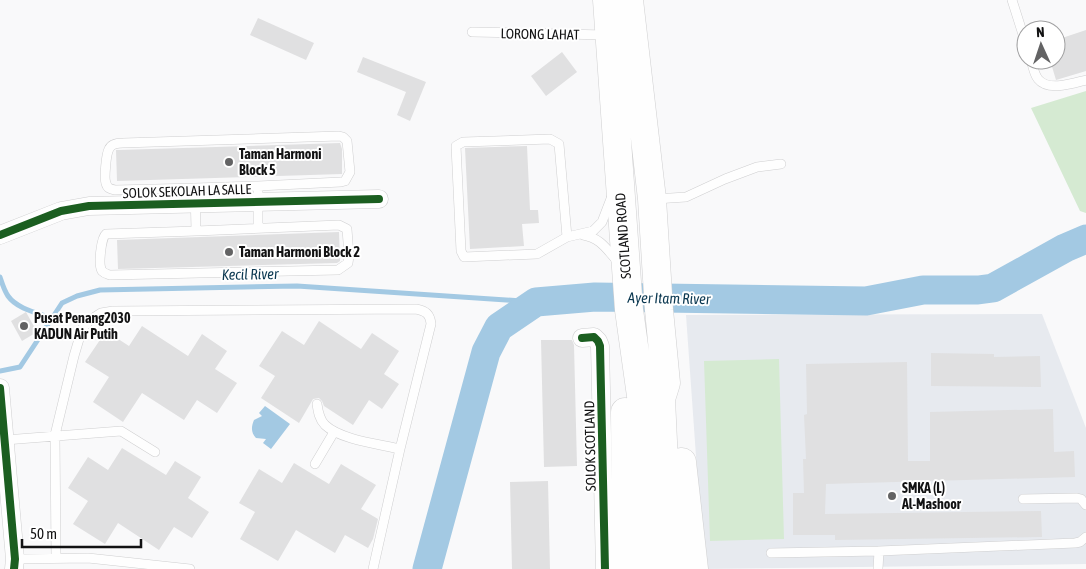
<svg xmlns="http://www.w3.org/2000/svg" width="1086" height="569" font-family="'Asap Condensed',sans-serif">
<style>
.built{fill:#e7eaef}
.green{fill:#d5ead2}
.water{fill:#a3c9e3}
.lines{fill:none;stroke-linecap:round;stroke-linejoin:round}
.stream{stroke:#a3c9e3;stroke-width:5}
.river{stroke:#a3c9e3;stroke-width:29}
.building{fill:#e0e0e1}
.service-casing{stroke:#cfcfd0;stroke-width:10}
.minor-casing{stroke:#cfcfd0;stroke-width:19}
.trunk-casing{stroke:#cfcfd0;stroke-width:29}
.service{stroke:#fefefe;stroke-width:9}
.minor{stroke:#fefefe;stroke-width:18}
.trunk{stroke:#fefefe;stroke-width:28}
.cycleway-casing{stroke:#fff;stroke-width:11}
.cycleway{stroke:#1b5e20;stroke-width:8}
.poi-dot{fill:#636364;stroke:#fff;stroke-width:2}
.labels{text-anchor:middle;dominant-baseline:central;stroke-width:4;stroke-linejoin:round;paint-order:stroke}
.street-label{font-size:14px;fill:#121213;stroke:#fff}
.poi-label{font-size:14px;font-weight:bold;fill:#121213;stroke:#fff;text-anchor:start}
.water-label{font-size:15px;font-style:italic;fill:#0b3851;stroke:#fff}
</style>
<rect width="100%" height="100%" fill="#f9f9fa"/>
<path class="built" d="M1042,314L1086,428V564L704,569L686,315Z"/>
<path class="green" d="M1086,91V213L1080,211L1031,108Z
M779,359L784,539L710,541L704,361Z"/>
<path class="water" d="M265,406L290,424L271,449L263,443L266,439L256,438C251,433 251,427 254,420L262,416L259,413Z"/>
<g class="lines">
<path class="stream" d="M0,277C2,283 4,290 8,296C17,309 38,313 52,318
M0,371L20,367L62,303L77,296L100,290L297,286L536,302"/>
<path class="river" d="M427,569L486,352L499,327L536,302L595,297L866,301L923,290H978L993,288L1065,248L1086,239"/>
</g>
<path class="building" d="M258,18L314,43L306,60L250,35Z
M1086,30V71L1056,80L1050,60H1056V40Z
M562,52L577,72L546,96L531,76Z
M363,57L426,82L410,121L397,115L406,92L357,72Z
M340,143L342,149V174L117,181L116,150H119Z
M527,146L530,210H538L539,223L522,224L524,246L470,249L465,148Z
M339,232L340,261L337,263L118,269L117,240Z
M26,312L37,332L22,341L11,321Z
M319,321L361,349L372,333L399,351L384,374L399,384L382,409L369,400L353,425L324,406L322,401L319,398L313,399L299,423L261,398L275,376L259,366L282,331L304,345Z
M142,326L188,356L202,334L227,351L215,369L237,383L217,413L197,400L184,420L142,393L123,422L93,402L109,377L85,362L106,331L129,346Z
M541,340H572L574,345L577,466L544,467Z
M931,353L994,354V357L1040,356L1041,387L931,386Z
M907,362L908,461H930V412L1053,409L1054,452L1074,451L1075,477L826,484L825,514L1041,511L1042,537L835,540V535H793V493H804L803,459H806L804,415L807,414L806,364Z
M122,448L166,475L175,461L201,477L188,498L209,512L192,538L174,527L159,550L118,523L105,544L73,524L88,501L68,488L88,457L108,470Z
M294,463L329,484L341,464L376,485L361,509L378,519L373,539L368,548L345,535L335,553L296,530L278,561L240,539L255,512L239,503L259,469L282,483Z
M548,481L550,569H512L510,482Z"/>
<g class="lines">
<defs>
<path id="service" d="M1012,0L1026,44
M472,32L606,35
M1031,60C1033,66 1034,74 1038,79C1048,92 1074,83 1086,80
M195,188L258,186
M655,199L686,197L725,179L757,167L781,164
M196,231L339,225L347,229L349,256L348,263L338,270L110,275C107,274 105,274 102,271C98,265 101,238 106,234L196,231L195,188L115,190C110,189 107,188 106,183C104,179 106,154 109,149C111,144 118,143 123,143L339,136L343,137L347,141L350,172L345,181L341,182L258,186V228
M583,235C601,238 607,250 619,263
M567,237L559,144L550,139L463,142L456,146L461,251L464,257L537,254L567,237L593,231L602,222L612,196
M317,404C318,411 319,419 325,425C341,440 379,444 400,449
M5,440L121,431L155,452
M315,464L334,432
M1023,499L1077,498L1081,499L1086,505
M771,553L879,551
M56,557L55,435L74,356L82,329L90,320L101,313L113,311L416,309C426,311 430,314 431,324L400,449L373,569
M15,559L88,558L190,569
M878,569L879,551L1075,543L1080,542L1086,537"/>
<path id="minor" d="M0,235L61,211L89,206L379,199
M582,338L594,337L598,341L600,346L605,569
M0,388L15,559L14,569"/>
<path id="trunk" d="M607,0L629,310L642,403L646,471L648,569
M629,0L652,199L659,310L666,383L661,399L669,569
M625,412L626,569
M682,462L694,569"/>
</defs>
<use href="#service" class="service-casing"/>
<use href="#minor" class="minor-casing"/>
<use href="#trunk" class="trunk-casing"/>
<use href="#service" class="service"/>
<use href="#minor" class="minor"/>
<use href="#trunk" class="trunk"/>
<defs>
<path id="cycleway" d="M0,235L61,211L89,206L379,199
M582,338L594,337L598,341L600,346L605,569
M0,388L15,559L14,569"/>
</defs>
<use href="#cycleway" class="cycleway-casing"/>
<use href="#cycleway" class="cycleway"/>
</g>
<g class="poi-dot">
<circle cx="229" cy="162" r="5"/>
<circle cx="229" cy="252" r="5"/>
<circle cx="24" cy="326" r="5"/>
<circle cx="892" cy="496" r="5"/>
</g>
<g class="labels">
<g class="street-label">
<text transform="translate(540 34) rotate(1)">LORONG LAHAT</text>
<text transform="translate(187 191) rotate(-2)">SOLOK SEKOLAH LA SALLE</text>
<text transform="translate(623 236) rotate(-94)">SCOTLAND ROAD</text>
<text transform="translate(590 446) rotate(-91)">SOLOK SCOTLAND</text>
</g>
<g class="poi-label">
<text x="239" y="154">Taman Harmoni<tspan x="239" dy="16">Block 5</tspan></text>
<text x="239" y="252">Taman Harmoni Block 2</text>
<text x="34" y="318">Pusat Penang2030<tspan x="34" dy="16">KADUN Air Putih</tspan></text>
<text x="902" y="488">SMKA (L)<tspan x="902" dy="16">Al-Mashoor</tspan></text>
</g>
<g class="water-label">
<text transform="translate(250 274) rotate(-1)">Kecil River</text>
<text transform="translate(669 298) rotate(1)">Ayer Itam River</text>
</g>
</g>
<g transform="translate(1041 45) rotate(357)"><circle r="24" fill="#ffffff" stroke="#a0a0a1"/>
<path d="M0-4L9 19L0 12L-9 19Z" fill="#636364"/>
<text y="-8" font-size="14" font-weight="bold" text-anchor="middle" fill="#121213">N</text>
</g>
<path d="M22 539v8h119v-8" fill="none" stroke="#121213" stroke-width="2.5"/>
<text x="30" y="539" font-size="15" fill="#121213" stroke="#ffffff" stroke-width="4" paint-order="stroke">50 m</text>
</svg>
